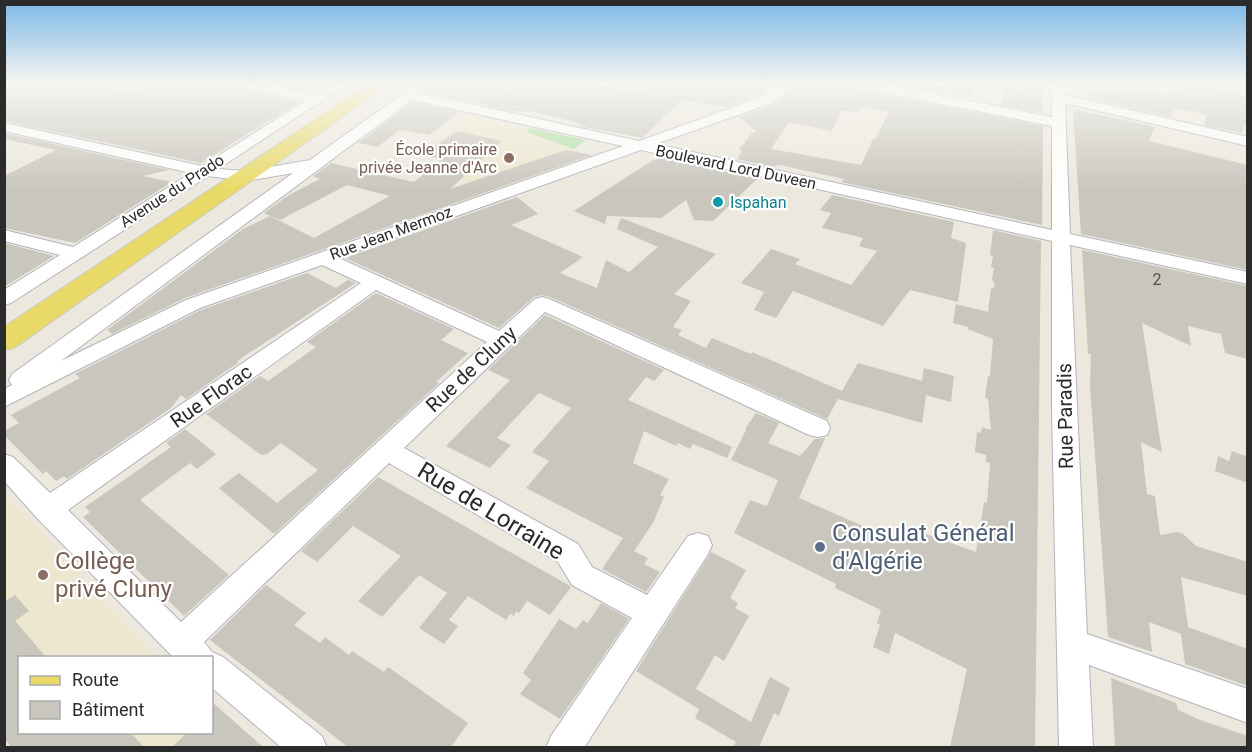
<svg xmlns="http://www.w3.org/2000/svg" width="1252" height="752" font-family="Roboto,sans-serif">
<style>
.education{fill:#ede7cf}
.green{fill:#addf9e}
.building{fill:#c8c6bd;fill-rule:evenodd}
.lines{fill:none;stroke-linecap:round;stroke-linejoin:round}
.minor-casing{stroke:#b2b3be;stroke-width:2}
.major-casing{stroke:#c8c8c8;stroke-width:2}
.minor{fill:#fff;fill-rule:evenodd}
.major{fill:#e9da67;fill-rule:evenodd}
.education-dot{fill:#8d6e63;stroke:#fff;stroke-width:2}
.culture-dot{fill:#0f9aa8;stroke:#fff;stroke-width:2}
.service-dot{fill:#5c6f8a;stroke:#fff;stroke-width:2}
.labels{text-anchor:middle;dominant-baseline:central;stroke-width:4.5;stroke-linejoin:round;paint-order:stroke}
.far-education-label{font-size:16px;fill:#785e54;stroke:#fff;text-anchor:end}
.far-street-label{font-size:16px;fill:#2b2b2b;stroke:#fff}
.far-culture-label{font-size:16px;fill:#0d838f;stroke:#fff;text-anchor:start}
.number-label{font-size:16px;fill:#525250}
.street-label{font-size:20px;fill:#2b2b2b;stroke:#fff}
.near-street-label{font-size:24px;fill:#2b2b2b;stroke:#fff}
.near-service-label{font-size:24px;fill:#4e5e75;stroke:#fff;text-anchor:start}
.near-education-label{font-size:24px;fill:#785e54;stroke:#fff;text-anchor:start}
</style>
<rect width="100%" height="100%" fill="#ece8de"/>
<path class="education" d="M468,114L497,120L592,157L465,201L473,193L455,188L458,186L462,187L468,180L427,172L440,160L415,156Z
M4,493L157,657L20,658V732H212V703L263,747H5Z"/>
<path class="green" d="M530,128L586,140L574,149L526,132Z"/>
<path class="building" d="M4,84H101L133,93L155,84H246L248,89L299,102L201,163L4,121Z
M433,84H597L647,94L648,84H772L761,95L726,107L682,100L642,138L580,126L581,124L575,123L576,122L534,112L511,111L425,92Z
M791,84H854L862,90L1043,126L1042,225L841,182L844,179L780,165L771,167L737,159L742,152L739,148L745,143L746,140L749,139V135H752L750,133L757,132L739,117L773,105L784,97ZM861,107L889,112L875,139H873L861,165L771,149L789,122L832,131L842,110L857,113Z
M896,84H940L948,94Z
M956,84H976L969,98L951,95Z
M1003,84H1043V113L1001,105Z
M1191,87L1212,88L1248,96V117L1241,133L1204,125L1207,115L1174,108L1171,117L1087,98V92L1104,91L1109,93L1151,89L1165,95Z
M413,102L459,112L429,135L399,130L378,147L358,143Z
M1073,109L1155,127L1149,141L1248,165V270L1081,234Z
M457,131L502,141L450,189L566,150L592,155L185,298L112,334L107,330L243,229L270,216L314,238L390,196L347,185L280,220L264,213L289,195L320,179L313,176L331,163L414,182L442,159L421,155Z
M4,133L169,170L143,176L172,182L75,243L4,228V176L56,150L4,139Z
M663,158L758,178L713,221L694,220L686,200L661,218L607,216L605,224L574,211L653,160Z
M832,195L954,222L951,238L966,243L958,302L910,290L883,326L793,291L776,318L754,310L764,292L741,283L771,249L800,259L795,264L851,285L877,251L859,246L863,238L822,228L831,213L820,210Z
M517,197L538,214L511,225L583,257L560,273L597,288L606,260L629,272L658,247L617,229L621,218L716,254L674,294L691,301L673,327L682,330L678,335L706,348L712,338L751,354L752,352L842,391L858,363L922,381L924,368L954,376L951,402L926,395L922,423L838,399L827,419L550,297L541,295L534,297L499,328L345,258Z
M993,230L1041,241L1035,747H950L967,669L895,633L889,654L873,647L880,625L877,623L881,610L835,588L836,584L734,533L750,500L767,506L778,480L731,460L746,430L745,429L756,413L779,423L768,443L800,456L815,439L825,438L799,498L904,544L909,528L976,552L984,502L987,503L990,463L986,462V455L975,452L977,432L981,433L982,427L991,430L988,399L985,398L988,376H990L993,339L968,329V327L953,323L956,304L988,312L991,289L995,286L992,279L994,268L991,267L993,256L990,255Z
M4,243L54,256L4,287Z
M1082,250L1248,286V359L1225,353L1221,334L1188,326L1191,346L1142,323L1162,452L1141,442L1147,494L1155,496L1160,535L1178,532L1183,534L1196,546L1248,562V596L1181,577L1188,627L1248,649V686L1185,664L1181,634L1149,622L1152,652L1108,637L1090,386L1091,354H1088Z
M307,273L336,288L348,280L356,283L237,361L239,362L186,399L181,395L171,408L67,479L64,476L56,481L46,471L43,474L4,435V431L19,423L11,415L80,378L75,374L201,310Z
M376,293L454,329L441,340L468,353L436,382L439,383L274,534L219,488L239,473L277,503L318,470L281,443L267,454L261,455L206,414L260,376L268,381L316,347L307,342Z
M545,315L664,370L654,381L646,377L628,400L732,447L727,458L693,444L690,449L678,443L676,446L644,431L633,463L669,479L660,495L664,497L653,523L634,551L648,558L644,564L660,572L646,592L602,569L623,538L526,488L549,461L532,452L571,408L539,393L497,438L511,445L490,468L446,446L510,380L488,370Z
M185,429L216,454L197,469L190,463L140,500L229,575L184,616L83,517L90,512L85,507L171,447L166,443Z
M1232,451L1248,457V483L1215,471L1218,456L1229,461Z
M378,477L570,586L571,587L550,615L527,601L519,613L516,611L514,616L510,614L506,620L468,596L449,620L458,626L444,644L419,628L447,593L419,575L382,617L358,601L401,556L353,526L317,562L301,551Z
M711,552L746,570L730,598L738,603L735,608L749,616L724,661L715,655L696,689L751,722L770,677L790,688L779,716L774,713L759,747H733L736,742L695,718L699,709L636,671Z
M266,585L306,613L294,625L320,643L325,637L349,655L352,651L384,672L388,667L468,723L451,747H348L210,640Z
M15,595L29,611L15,621L46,657H20V732H130L144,747H11L4,738V602Z
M601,603L629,619L560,719L520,694L531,680L523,673L559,619L576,629L583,620L588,623Z
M1111,678L1176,703L1178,710L1200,720L1248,736V747H1115Z
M212,702L263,747H172L188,732H212Z"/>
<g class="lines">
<defs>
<path id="minor" d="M248,84H270L314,95L332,84H347L218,169L246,171L310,160L416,84L428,86L420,93L639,141L762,97L776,84H789L782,96L772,103L656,144L1052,230V126L862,88L856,84H883L1052,117V84H1117L1111,88L1065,91V95L1248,137V146L1065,103L1070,234L1248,272V284L1070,245L1087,634L1248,689V723L1089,665L1093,748H1059L1052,411V241L641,150L339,258L499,331L535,299L542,297L549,299L827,421L830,428L827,435L818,437L809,435L545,312L404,448L578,544L592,567L647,595L688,536L698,533L708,536L712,545L708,554L584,748H546L551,736L632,618L572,585L558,562L389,463L204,642L212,652L223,657L322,736L327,748H282L212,688V658H174L37,518L4,481V454L13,457L50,493L361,283L322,265L200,308L4,407V389L12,385L9,380L12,374L293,173L246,181L208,176L11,303L4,305V290L60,255L4,241V230L73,247L191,173L4,131V123L202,166L305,101L249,87ZM412,100L623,146L186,300L61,361ZM376,290L487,342L181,622L68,510Z"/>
<path id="major" d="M369,84H389L14,348L4,350V327Z"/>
</defs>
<use href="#minor" class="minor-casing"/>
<use href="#major" class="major-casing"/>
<use href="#minor" class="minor"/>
<use href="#major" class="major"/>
</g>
<linearGradient id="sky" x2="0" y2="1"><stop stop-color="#7bb8e8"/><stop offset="0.44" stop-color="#f6f5f0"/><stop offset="1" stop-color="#f6f5f0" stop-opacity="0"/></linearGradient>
<rect width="1252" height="190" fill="url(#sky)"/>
<g class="education-dot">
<circle cx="509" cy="158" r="6"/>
<circle cx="43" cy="575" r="6"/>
</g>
<circle class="culture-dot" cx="718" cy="202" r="6"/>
<circle class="service-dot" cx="820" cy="547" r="6"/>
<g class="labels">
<g class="far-education-label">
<text x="497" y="149">École primaire<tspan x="497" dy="18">privée Jeanne d'Arc</tspan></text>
</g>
<g class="far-street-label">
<text transform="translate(736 167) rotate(12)">Boulevard Lord Duveen</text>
<text transform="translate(172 191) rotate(-33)">Avenue du Prado</text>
<text transform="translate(391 233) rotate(-20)">Rue Jean Mermoz</text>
</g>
<g class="far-culture-label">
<text x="730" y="202">Ispahan</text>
</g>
<g class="number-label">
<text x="1157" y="279">2</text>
</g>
<g class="street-label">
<text transform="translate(471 369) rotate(-43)">Rue de Cluny</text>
<text transform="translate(211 396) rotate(-35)">Rue Florac</text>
<text transform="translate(1065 416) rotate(-91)">Rue Paradis</text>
</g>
<g class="near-street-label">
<text transform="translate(491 511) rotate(31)">Rue de Lorraine</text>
</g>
<g class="near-service-label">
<text x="832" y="533">Consulat Général<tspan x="832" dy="28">d'Algérie</tspan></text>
</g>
<g class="near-education-label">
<text x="55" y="561">Collège<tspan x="55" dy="28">privé Cluny</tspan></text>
</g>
</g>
<rect width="1252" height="752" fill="none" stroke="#2b2b2b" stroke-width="12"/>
<rect x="18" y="656" width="195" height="78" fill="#ffffff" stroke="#aaaaaa" stroke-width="1.5"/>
<rect x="30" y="676" width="30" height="9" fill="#e9da67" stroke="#aaaaaa" stroke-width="1.5"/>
<text x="72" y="686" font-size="18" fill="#2b2b2b">Route</text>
<rect x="30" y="701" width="30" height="18" fill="#c8c6bd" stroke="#aaaaaa" stroke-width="1.5"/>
<text x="72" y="716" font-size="18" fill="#2b2b2b">Bâtiment</text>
</svg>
